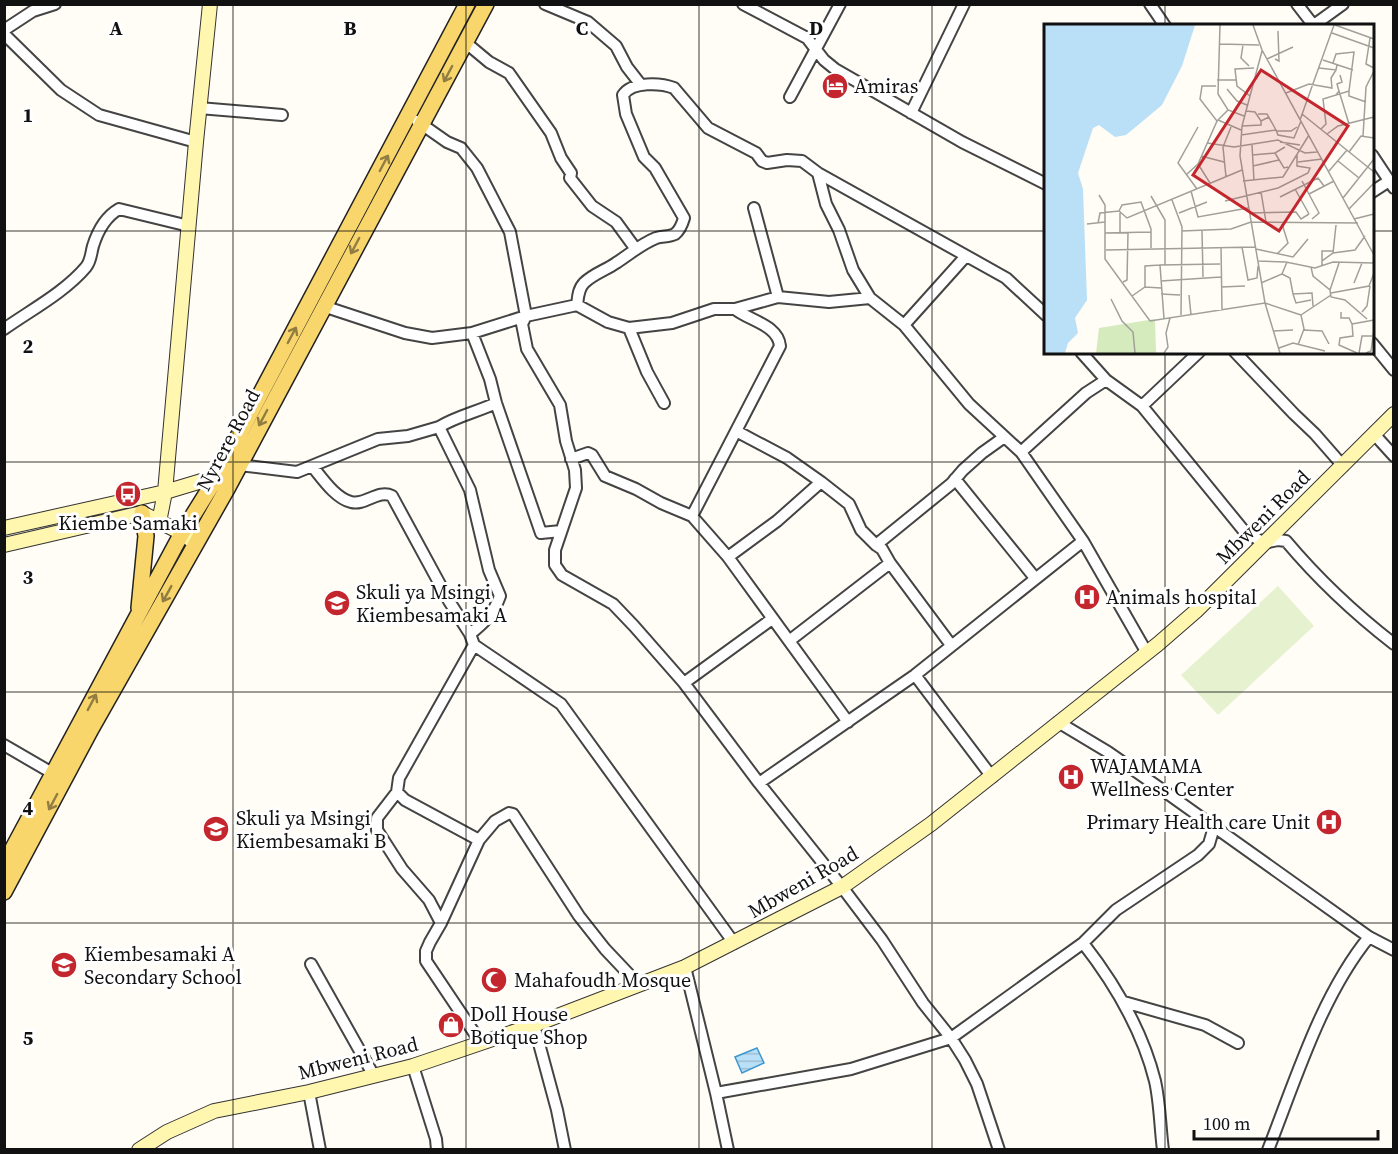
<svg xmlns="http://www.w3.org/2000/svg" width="1398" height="1154" font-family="'Source Serif 4',serif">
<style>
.pitch{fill:#e6f2cf}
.water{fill:url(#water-rules);stroke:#3f96cf;stroke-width:1.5}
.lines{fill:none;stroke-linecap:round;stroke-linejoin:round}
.street-casing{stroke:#444;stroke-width:14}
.secondary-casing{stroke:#333;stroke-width:16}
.primary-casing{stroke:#222;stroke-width:18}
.street{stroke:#fff;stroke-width:10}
.secondary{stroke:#fff6b0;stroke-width:14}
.primary{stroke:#f9d66b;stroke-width:15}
.oneway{stroke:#917d42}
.grid{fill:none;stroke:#111;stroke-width:1.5;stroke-opacity:0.55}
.labels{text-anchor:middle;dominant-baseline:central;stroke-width:6;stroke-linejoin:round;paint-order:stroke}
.poi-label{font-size:20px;fill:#111;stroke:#fff;text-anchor:start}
.street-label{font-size:20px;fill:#111;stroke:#fff}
.inset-road{fill:none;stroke:#a09f9a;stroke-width:1.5}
.view{fill:#c4262e;fill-opacity:0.15;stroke:#c4262e;stroke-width:3}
.inset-edge{fill:none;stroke:#111;stroke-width:3}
.grid-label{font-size:20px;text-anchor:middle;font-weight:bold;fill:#111;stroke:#fff;stroke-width:6;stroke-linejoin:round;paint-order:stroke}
</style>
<defs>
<pattern id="water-rules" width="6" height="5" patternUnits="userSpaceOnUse" patternTransform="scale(1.5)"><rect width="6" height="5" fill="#b9e0f7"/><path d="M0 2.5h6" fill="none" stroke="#9ebfd3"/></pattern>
</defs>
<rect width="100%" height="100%" fill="#fffdf5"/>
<path class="pitch" d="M1278,586L1314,626L1218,715L1181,675Z"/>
<path class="water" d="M757,1048L764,1063L742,1073L735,1057Z"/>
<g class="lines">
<defs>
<path id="street" d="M545,4L588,22L616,46L627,67L641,85
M743,4L807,38L824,60L835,69L962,142L1046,184
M1150,4L1165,26
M1297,4L1314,26
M1314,25L1343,4
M4,30L33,11L55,4
M4,34L61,90L99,115L196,142
M465,42L489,62L509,73L551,133L561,158L571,173L570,178L592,206L616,222L635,248
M790,97L840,4
M199,108L282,115
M911,113L964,4
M417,121L447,142L461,148L477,168L510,232L526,316L522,324L527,349L560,405L566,441L575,470L576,488L555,550V565L562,575L613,604L634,626L684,683L759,783L842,887L882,940L923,1003L951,1038L965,1060L977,1084L999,1150
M1372,155L1394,188
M818,173L826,204L839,230L853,270L870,298
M1372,192L1389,181
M754,208L778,297
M577,305C578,298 578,289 584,283C593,274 606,270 616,263C630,254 641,244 656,238C663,236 669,237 675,234C680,230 682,225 684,218L655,168L644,157L626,114L623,95C632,81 661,83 674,88L708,128L756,153L762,161L767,163L787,160L802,161L818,173L1006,278L1046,315
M323,306L405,333L432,338L472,333L526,316L577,305L608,322L629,328L672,323L714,309H735L778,297L829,302L870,298L904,325L969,404L1021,452L1083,541L1147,653
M904,325L966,256
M629,328L647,372L664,403
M4,329C31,310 65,292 86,267C91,261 91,253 93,246C98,230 105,217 119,209L189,226
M472,333L490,379L496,403L541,533L561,531
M1372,343L1394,370
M1081,352L1106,380L1142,406L1244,531L1264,543L1278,540L1286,541C1318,579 1354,613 1394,644
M1235,352L1294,414L1315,434L1343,466
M1142,406L1199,352
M439,427C457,416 477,412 496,403
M736,431L787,458L821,482L849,504L861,530L876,545L882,549L890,563L951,645
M1374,434L1394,456
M1021,452L1086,393L1106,380
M571,459L588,453L592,455L605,476L636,489L661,503L692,516L728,557L848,722
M239,465L297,472L378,439L408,436L439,427L470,490L489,570L500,596C494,613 484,623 470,634L474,645L561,704L734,943
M312,466C322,478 335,498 351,502C365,506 378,489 392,496L449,601L470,634
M955,479L1035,578
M692,516L780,346C778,325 750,321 735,309
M876,545L951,484L963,470L982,453L1003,438
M728,557L777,521L821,482
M789,641L890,563
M915,675L992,777
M684,683L772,619
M1058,722L1108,752L1164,791L1369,937L1394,950
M4,745L59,777
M759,783L915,675L1083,541
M397,792L405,800L479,840L441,923L430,942L426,951V961L481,1043
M479,840L495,821L509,813L513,814L579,916L605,949L639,985
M441,923L429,900L402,869L377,830V818L397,792L399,778L474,645
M1083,943C1115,984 1142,1029 1155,1081C1160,1103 1160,1127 1163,1150
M311,964L374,1076
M685,967L716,1093L728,1150
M1124,1002L1205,1025L1238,1043
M534,1025L557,1110L565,1150
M413,1066L436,1139L437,1150
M309,1092L320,1150
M716,1093L851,1069L951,1038L1083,943L1116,910L1198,855L1209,844L1214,827
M1268,1150C1296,1079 1321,996 1369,937"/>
<path id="secondary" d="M159,522L165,492L196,142L210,4
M4,528L165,492L205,480H215L224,484
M4,545L142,513L182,533L195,543
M139,1150L167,1132L214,1111L309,1092L413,1066L534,1025L685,967L842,887L931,824L1158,644L1196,611L1394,414"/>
<path id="primary" d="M139,608L146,536L142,513
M4,865L182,533L215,480L467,4
M4,892L91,729L228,487L486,4"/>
</defs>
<use href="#street" class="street-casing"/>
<use href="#secondary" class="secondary-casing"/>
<use href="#primary" class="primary-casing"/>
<use href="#street" class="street"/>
<use href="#secondary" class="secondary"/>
<use href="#primary" class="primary"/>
</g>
<defs><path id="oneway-shaft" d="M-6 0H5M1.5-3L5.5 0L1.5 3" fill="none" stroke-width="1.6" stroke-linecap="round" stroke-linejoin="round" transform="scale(1.5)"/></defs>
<g class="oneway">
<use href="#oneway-shaft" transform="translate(448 74) rotate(118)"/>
<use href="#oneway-shaft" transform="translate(384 163) rotate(-62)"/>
<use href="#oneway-shaft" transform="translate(355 246) rotate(118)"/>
<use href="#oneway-shaft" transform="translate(292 335) rotate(-62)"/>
<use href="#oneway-shaft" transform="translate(263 418) rotate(118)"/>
<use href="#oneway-shaft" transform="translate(167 594) rotate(119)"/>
<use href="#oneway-shaft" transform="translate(92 702) rotate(-62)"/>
<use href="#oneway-shaft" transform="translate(53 802) rotate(118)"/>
</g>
<path class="grid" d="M233,4V1150M466,4V1150M699,4V1150M932,4V1150M1165,4V26M4,231H1046M1372,231H1394M1165,352V1150M4,462H1394M4,692H1394M4,923H1394"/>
<defs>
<symbol id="hotel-disc" viewBox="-11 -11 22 22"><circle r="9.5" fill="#c4262e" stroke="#fff"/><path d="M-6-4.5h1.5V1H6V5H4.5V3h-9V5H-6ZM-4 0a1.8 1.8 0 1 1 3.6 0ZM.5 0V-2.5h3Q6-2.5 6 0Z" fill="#fff"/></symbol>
<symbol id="bus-disc" viewBox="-11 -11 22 22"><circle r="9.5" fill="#c4262e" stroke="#fff"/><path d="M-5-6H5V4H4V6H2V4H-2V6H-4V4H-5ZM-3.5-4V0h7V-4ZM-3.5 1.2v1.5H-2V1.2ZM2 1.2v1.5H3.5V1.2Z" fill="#fff"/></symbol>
<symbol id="hospital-disc" viewBox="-11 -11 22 22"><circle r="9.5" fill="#c4262e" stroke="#fff"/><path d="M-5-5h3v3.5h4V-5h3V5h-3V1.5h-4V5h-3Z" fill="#fff"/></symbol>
<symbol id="school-disc" viewBox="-11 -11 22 22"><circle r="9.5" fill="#c4262e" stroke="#fff"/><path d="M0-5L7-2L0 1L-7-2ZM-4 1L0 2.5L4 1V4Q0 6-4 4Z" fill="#fff"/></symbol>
<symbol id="mosque-disc" viewBox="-11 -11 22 22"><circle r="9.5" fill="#c4262e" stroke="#fff"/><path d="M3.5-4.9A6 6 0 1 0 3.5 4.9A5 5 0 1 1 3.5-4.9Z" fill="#fff"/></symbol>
<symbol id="shop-disc" viewBox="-11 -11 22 22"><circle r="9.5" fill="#c4262e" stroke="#fff"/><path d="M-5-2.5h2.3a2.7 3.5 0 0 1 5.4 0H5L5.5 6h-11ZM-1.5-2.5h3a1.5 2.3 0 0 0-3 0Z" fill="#fff"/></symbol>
</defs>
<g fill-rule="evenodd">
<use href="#hotel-disc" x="820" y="71" width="30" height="30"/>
<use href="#bus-disc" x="113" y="479" width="30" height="30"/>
<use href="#hospital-disc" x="1072" y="582" width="30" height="30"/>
<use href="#school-disc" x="322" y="588" width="30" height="30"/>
<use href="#hospital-disc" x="1056" y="762" width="30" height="30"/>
<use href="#hospital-disc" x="1314" y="807" width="30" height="30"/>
<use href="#school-disc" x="201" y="814" width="30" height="30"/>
<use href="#school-disc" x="49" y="950" width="30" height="30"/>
<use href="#mosque-disc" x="479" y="965" width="30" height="30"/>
<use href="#shop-disc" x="436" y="1010" width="30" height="30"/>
</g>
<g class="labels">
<g class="poi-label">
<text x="854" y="86">Amiras</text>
<text x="128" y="523" text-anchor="middle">Kiembe Samaki</text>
<text x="356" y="592">Skuli ya Msingi<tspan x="356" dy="23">Kiembesamaki A</tspan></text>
<text x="1106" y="597">Animals hospital</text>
<text x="1090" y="766">WAJAMAMA<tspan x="1090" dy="23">Wellness Center</tspan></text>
<text x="236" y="818">Skuli ya Msingi<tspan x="236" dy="23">Kiembesamaki B</tspan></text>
<text x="1310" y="822" text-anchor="end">Primary Health care Unit</text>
<text x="84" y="954">Kiembesamaki A<tspan x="84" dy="23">Secondary School</tspan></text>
<text x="514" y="980">Mahafoudh Mosque</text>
<text x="470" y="1014">Doll House<tspan x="470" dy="23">Botique Shop</tspan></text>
</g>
<g class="street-label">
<text transform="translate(228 440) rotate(-62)">Nyrere Road</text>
<text transform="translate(1263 517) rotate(-45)">Mbweni Road</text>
<text transform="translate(803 882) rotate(-30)">Mbweni Road</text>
<text transform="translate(358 1058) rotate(-14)">Mbweni Road</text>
</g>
</g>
<g transform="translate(1044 24)">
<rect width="330" height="330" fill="#fffdf5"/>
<path d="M111,295L112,329H52L55,304Z" fill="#d5ebbd"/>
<path d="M0,1H151L138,42L118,81L82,111L71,113L55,101L49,104L34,149L39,165L43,276L31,294L34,309L24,319L21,329H0Z" fill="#b9e0f7"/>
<path class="inset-road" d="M176,1L174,70L184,86L200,92M209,1L218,26L330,231M291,1L330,15M288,9L330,24M326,14L322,40L330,44M176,20L215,21M199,21L197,34L205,42M218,27L198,102L196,132L221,279L236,329M223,35L249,23M231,35L235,37L234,7M279,36L309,46M289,39L292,30L310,28L305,67M275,44L292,46L293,41M173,56H192M183,65L193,77L203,81M295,67L305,100M242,69L265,60L288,64L287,54L292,46M292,71L295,67L293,60L298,58L296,51M206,72L193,62L191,45L210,44M184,86L174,96L197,106M202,87L211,88L217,97L225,93M214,90H223L232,106M258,90L330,148M256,96L290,1M198,102L217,101V97M277,105L282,100L279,75L305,67V72L322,78M233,107H247L253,103M283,110L294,102L330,93M197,111L232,106L234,111L250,114L257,97M319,112L322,63L330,47M236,118L256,121M163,119L190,123L234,116L261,129L273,128M208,121L210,157M305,128L317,112L330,114M231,129L240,144L244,143M208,131L231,129L241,123M157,132L180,138M294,137L315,154M254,138L278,135M154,140L166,159M209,142L235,136M285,147L303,126M143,150L154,140L173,97L156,75L158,62H172M182,153L179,123L187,103M199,157L239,153L265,111M258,157L275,189L268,195M153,165L134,139L154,103M251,165L265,190M147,167L154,193L204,184M217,168L222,198M265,170L290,157M55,171L61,181V235L106,297L221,279L257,291M107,172L121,196V241M236,173L274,154L280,162M299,174L330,135M128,176L138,203L137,291M181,177L234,164L264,149L266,144L253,142V131M305,185L330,159M75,187L78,181L97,178L107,205V224M135,189L163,178M205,189L252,188L257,195L265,190M310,195L330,190M54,199L56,189L75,187L83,194L198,146M43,200L61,198M138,207L187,205L207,198L314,199M158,207L159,253M76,208V189M61,209L107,208M177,223L178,286M198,223L204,256L213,254L214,242M212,225L249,233L264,215M62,226L211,223M289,229L292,201M233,230L244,219L238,200M213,237L242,238L271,244L289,238L330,239M278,237V227H289M278,241V237L289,229L311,226L321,212M267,243L269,252L286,266L287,273L301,276L323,295M238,250L246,254L249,270L268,269L269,282M117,257L177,253M79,258L83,256L84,209M217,259L238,250L243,238M310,259L318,239M101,263V242L116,241M177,263L201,262M286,266L295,239M287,269L325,262L330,249M117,270L136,271M249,270L252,279L267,276M145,271L147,291M88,272L101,263L117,264M67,275L78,297L89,308L91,329M297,288V294H305L308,300L309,312L296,314L295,321L313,329M318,288L323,282L326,262M120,295L116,241L176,240M308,300L330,296M259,306L278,307L285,320M229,307L249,306M254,321L260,305L257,291L287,271M235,324L249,319L281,327M120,329L124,323L122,309L126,294M315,329L318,312H328M322,329L327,327L330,305"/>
<path class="view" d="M217,46L304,102L235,207L149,151Z"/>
<rect width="330" height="330" class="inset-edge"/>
</g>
<g class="grid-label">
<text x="116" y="35">A</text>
<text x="350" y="35">B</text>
<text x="582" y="35">C</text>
<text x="816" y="35">D</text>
<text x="28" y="122">1</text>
<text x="28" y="353">2</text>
<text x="28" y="584">3</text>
<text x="28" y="815">4</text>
<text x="28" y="1045">5</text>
</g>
<rect width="1398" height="1154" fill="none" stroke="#111111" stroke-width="12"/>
<path d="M1194 1130v9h184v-9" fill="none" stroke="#111111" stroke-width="3"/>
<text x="1203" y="1130" font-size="18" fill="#111111" stroke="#ffffff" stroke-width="4.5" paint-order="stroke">100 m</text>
</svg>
